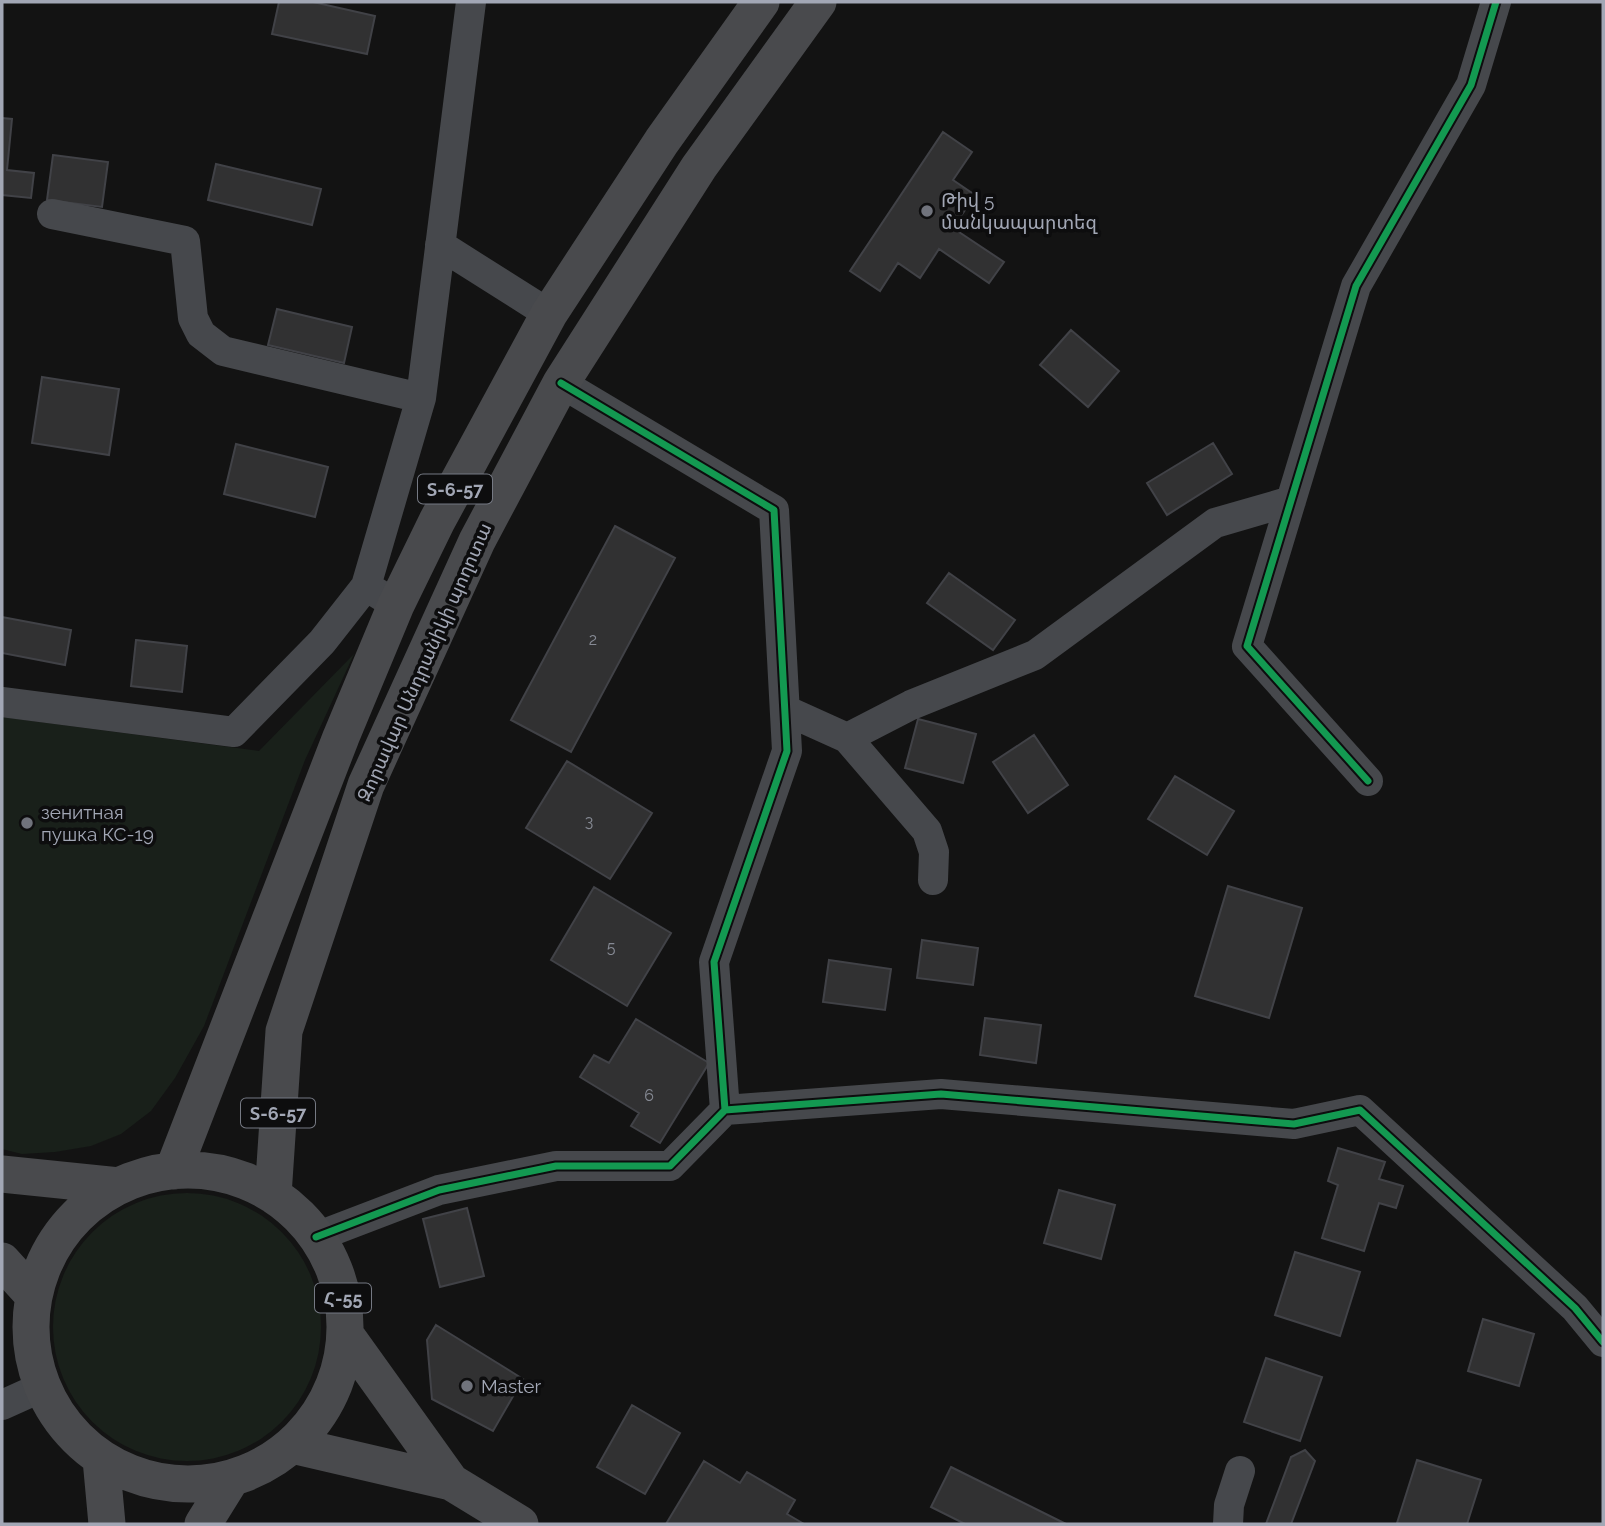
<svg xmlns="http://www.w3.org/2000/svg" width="1605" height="1526" font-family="Raleway,'Noto Sans Armenian',sans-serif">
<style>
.green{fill:#19201a}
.building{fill:#313132;stroke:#414247;stroke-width:2}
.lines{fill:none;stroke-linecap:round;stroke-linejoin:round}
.minor{stroke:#46484c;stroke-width:30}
.major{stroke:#494a4d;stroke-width:37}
.cycleway-casing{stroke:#0d0d0e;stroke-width:11}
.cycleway{stroke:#139951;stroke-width:7}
.poi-dot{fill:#70737c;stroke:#0d0d0e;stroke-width:2.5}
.labels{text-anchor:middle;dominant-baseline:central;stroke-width:7;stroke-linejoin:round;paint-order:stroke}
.number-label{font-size:16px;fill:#868a94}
.shield{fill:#0d0d0e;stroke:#757983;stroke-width:2}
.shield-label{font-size:18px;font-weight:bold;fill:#a2a7b5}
.poi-label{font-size:19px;fill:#a2a7b5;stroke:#0d0d0e;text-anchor:start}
.street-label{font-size:19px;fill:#a2a7b5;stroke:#0d0d0e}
</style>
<rect width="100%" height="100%" fill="#131313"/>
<path class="green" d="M354,654L305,760L204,1026L175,1078L151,1111L121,1134L91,1146L55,1152L22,1154L2,1149V717L259,751Z
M53 1327a134 134 0 1 1 268 0a134 134 0 1 1-268 0Z"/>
<path class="building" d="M279,2H313L375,16L367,54L272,34Z
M2,118L12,119L7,170L34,173L31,198L2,195Z
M943,132L972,152L953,180L975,195L953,228L1004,262L989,283L939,249L920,278L898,263L880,291L850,271Z
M53,155L108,162L102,207L47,200Z
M216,164L321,189L312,225L208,200Z
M277,309L352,327L344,363L268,345Z
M1071,330L1119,371L1088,407L1040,365Z
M42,377L119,389L109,455L32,443Z
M1213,443L1232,474L1167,515L1147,483Z
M236,444L328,467L315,517L224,494Z
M615,526L675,558L571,752L511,720Z
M949,573L1015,620L993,650L927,603Z
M2,617L71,630L65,665L2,653Z
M136,640L187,646L182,692L131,686Z
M918,719L976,734L963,783L905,768Z
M1034,735L1068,785L1028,813L993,762Z
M567,761L652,813L610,879L526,828Z
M1175,776L1234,811L1207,855L1148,819Z
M1228,886L1302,908L1269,1018L1195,996Z
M594,887L671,933L627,1006L551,960Z
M922,940L978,948L973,985L917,978Z
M829,960L891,969L885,1010L823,1002Z
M985,1018L1041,1025L1036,1063L980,1055Z
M636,1019L709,1063L660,1143L631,1126L639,1113L580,1077L594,1055L609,1063Z
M1338,1148L1385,1162L1379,1179L1403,1186L1396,1208L1379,1203L1364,1251L1322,1238L1338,1185L1328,1181Z
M1059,1190L1115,1205L1101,1259L1044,1243Z
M467,1208L484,1276L440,1287L423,1219Z
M1295,1252L1360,1272L1340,1336L1275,1315Z
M1483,1319L1534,1334L1519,1386L1468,1371Z
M436,1325L523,1379L493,1431L432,1399L427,1340Z
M1266,1358L1322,1377L1300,1441L1244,1422Z
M632,1405L680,1433L645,1494L597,1467Z
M1305,1450L1315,1461L1291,1524H1266L1291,1457Z
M1417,1460L1481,1480L1467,1524H1401L1397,1523Z
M704,1461L740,1483L747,1472L795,1500L787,1514L804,1524H666Z
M951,1467L1066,1524H965L931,1507Z"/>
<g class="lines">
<path class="minor" d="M52,214L185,241L193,318L201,334L223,351L421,398
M440,245L549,314
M561,383L774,510L787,751L714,962L725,1110
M396,605L366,586L421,398L471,2
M2,702L234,732L322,642L366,586
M785,710L847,738L911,705L1035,655L1215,523L1291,501
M847,738L927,831L934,852L933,880
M1368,781L1247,646L1356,286L1471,85L1496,2
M316,1237L439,1190L556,1166H670L725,1110L941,1094L1294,1124L1360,1110L1575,1308L1603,1342
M2,1405L42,1387
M1228,1524L1229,1505L1240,1471"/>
<path class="major" d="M31 1327a157 157 0 1 1 314 0a157 157 0 1 1-314 0Z
M173,1171L341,737L396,605L437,521L549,314L662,141L761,2
M2,1174L119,1186
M273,1195L284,1031L366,785L477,541L561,383L699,167L818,2
M2,1261L33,1295
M345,1334L451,1482
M292,1445L451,1482L520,1524
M101,1459L107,1524
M203,1524L231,1479"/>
<defs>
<path id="cycleway" d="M561,383L774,510L787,751L714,962L725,1110
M1368,781L1247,646L1356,286L1471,85L1496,2
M316,1237L439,1190L556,1166H670L725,1110L941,1094L1294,1124L1360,1110L1575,1308L1603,1342"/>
</defs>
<use href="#cycleway" class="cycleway-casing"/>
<use href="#cycleway" class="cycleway"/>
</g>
<g class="poi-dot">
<circle cx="927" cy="211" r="7"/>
<circle cx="27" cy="823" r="7"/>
<circle cx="467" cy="1386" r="7"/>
</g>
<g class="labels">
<g class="number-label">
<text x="593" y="639">2</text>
<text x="589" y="821">3</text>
<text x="611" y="947">5</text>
<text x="649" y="1095">6</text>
</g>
<g class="shield">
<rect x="418" y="474.5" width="74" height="29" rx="5"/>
<rect x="241" y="1098.5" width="74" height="29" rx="5"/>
<rect x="315" y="1283.5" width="56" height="29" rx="5"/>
</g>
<g class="shield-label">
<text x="455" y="489">Տ-6-57</text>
<text x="278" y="1113">Տ-6-57</text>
<text x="343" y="1298">Հ-55</text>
</g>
<g class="poi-label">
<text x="941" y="200">Թիվ 5<tspan x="941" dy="22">մանկապարտեզ</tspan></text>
<text x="41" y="812">зенитная<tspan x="41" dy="22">пушка КС-19</tspan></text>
<text x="481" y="1386">Master</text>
</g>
<g class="street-label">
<text transform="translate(424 662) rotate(-66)">Զորավար Անդրանիկի պողոտա</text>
</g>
</g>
<rect width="1605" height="1526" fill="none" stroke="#a2a7b5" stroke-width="7"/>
</svg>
